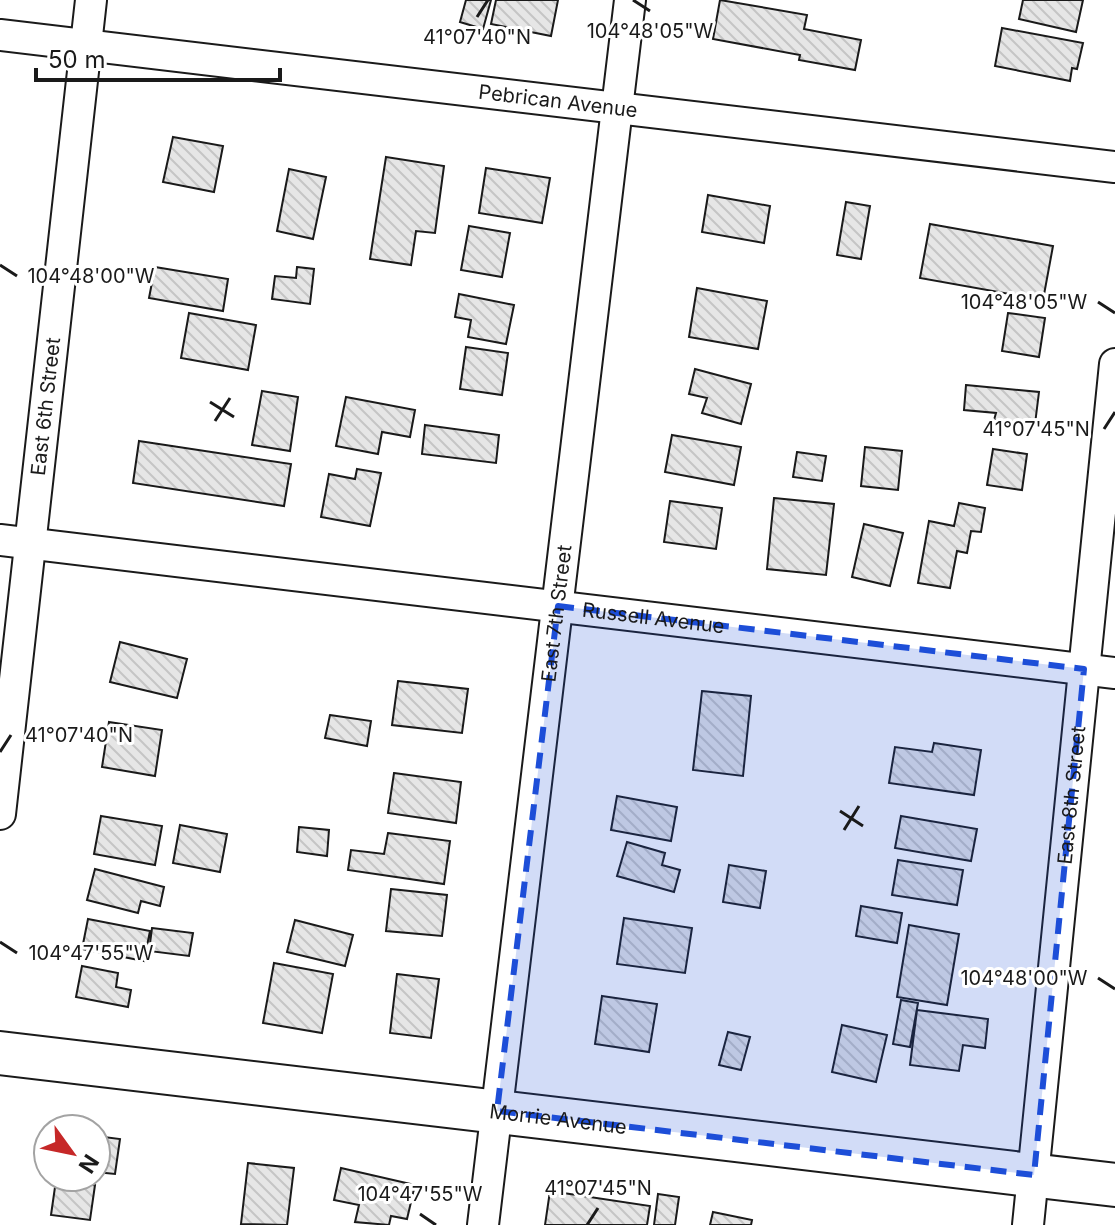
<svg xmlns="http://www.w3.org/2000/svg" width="1115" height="1225" font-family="Inter,sans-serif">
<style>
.building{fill:url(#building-back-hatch);stroke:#1a1a1a;stroke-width:2}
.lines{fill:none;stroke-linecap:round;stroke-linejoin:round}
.street-casing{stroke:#1a1a1a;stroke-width:34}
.secondary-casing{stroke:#1a1a1a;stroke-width:46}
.street{stroke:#fff;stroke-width:30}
.secondary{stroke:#fff;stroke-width:42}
.marked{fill:#1d4ed8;fill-opacity:0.2;stroke:#1d4ed8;stroke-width:6;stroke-dasharray:16 10;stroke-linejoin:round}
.ticks{fill:none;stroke:#1a1a1a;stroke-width:3}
.labels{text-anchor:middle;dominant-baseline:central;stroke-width:6;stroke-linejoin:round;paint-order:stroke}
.street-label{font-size:20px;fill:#1a1a1a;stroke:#fff}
.ticks-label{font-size:20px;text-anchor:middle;fill:#1a1a1a;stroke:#fff;stroke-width:6;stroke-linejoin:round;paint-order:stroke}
</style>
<defs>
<pattern id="building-back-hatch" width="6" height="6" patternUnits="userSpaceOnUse" patternTransform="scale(2)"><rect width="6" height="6" fill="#e6e6e6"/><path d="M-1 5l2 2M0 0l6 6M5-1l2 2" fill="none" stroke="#c5c5c5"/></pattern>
</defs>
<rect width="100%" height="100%" fill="#fff"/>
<path class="building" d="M466,0H491L483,29L460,22Z
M496,0H558L551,36L491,24Z
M720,0L807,15L804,29L861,40L855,70L799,60L800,55L713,39Z
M1023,0H1083L1076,32L1019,19Z
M1002,28L1083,43L1077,69L1072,68L1070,81L995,66Z
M173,137L223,146L214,192L163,182Z
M386,157L444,166L435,233L416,231L411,265L370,259Z
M486,168L550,178L542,223L479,213Z
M289,169L326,177L313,239L277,231Z
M708,195L770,206L764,243L702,232Z
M846,202L870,206L861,259L837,255Z
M930,224L1053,246L1043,300L920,278Z
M469,226L510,233L502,277L461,270Z
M155,267L228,279L223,311L149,298Z
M297,267L314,269L310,304L272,299L275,276L296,278Z
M697,288L767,301L758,349L689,337Z
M459,294L514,305L506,344L468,337L471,320L455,317Z
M189,313L256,325L248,370L181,358Z
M1008,313L1045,318L1039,357L1002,351Z
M466,347L508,353L502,395L460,389Z
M695,369L751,384L741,424L702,413L707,398L689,394Z
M966,385L1039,392L1035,424L994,420L996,413L964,410Z
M262,391L298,397L290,451L252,445Z
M346,397L415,410L410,437L382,432L378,454L336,446Z
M425,425L499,435L496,463L422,454Z
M672,435L741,447L734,485L665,472Z
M139,441L291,464L284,506L133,483Z
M865,447L902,451L898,490L861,486Z
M993,449L1027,454L1022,490L987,485Z
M797,452L826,456L822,481L793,477Z
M357,469L381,473L370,526L321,517L329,474L355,479Z
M774,498L834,504L826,575L767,569Z
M670,501L722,508L716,549L664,542Z
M959,503L985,508L981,532L971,531L967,553L957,551L950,588L918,583L929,521L954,526Z
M864,524L903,533L890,586L852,577Z
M120,642L187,659L177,698L110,682Z
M398,681L468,689L462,733L392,725Z
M702,691L751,696L743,776L693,770Z
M330,715L371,721L367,746L325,738Z
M109,722L162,730L155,776L102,767Z
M934,743L981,750L974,795L889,783L895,747L932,752Z
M394,773L461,782L456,823L388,813Z
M617,796L677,807L671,841L611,830Z
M101,816L162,826L155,865L94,854Z
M901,816L977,829L971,861L895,848Z
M180,825L227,834L220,872L173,863Z
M299,827L329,830L327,856L297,852Z
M388,833L450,841L444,884L348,870L351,850L384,854Z
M627,842L665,853L662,865L680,870L674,892L617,876Z
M898,860L963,870L957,905L892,895Z
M729,865L766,871L760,908L723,902Z
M95,869L164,887L160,906L141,901L138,913L87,900Z
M391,889L447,895L442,936L386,931Z
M861,906L902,913L897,943L856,936Z
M624,918L692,928L685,973L617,964Z
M88,919L150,931L144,961L82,949Z
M295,920L353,935L345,966L287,952Z
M909,925L959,934L947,1005L897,997Z
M152,928L193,933L189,956L149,951Z
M274,963L333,974L322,1033L263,1023Z
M82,966L118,973L116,987L131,990L128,1007L76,997Z
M397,974L439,979L431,1038L390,1033Z
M602,996L657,1004L649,1052L595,1044Z
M901,1000L918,1003L910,1047L893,1044Z
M917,1010L988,1019L985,1048L963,1045L959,1071L910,1065Z
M842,1025L887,1035L876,1082L832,1072Z
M728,1032L750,1037L741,1070L719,1065Z
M96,1136L120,1139L115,1174L96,1172Z
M248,1163L294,1168L287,1225L241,1224Z
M341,1168L415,1185L407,1219L391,1216L389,1225L355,1222L359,1205L334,1200Z
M56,1180L95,1185L90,1220L51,1215Z
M550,1191L650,1206L647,1225H545Z
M658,1194L679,1197L675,1225H654Z
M713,1212L752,1220L751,1225H710Z"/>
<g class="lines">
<defs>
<g id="street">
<path id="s1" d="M0,35L1115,167"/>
<path id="s2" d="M0,540L1115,673"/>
<path id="s3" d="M0,814L91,0"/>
<path id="s4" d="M483,1225L630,0"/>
<path id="s5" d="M1028,1225L1115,364"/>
</g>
<g id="secondary">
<path id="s6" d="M0,1053L1115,1185"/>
</g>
</defs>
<use href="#street" class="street-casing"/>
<use href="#secondary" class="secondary-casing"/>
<use href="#street" class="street"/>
<use href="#secondary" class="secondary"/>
</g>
<path class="marked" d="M558,606L1084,669L1034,1175L497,1111Z"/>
<path class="ticks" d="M633,0L650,11M477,17L488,0M0,265L17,276M1098,302L1115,313M210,402L234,417M215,421L230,398M1104,429L1115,412M0,752L11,735M840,811L863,826M844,830L859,806M0,942L17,953M1098,978L1115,989M420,1214L436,1225M587,1225L598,1208"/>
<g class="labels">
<g class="street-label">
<text stroke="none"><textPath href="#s1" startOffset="562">Pebrican Avenue</textPath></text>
<text stroke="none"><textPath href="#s3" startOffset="410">East 6th Street</textPath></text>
<text stroke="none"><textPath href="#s4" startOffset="616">East 7th Street</textPath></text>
<text stroke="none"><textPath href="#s2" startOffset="658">Russell Avenue</textPath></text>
<text stroke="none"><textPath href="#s5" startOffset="432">East 8th Street</textPath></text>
<text stroke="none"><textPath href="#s6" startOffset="562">Morrie Avenue</textPath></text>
</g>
</g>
<g class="ticks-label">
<text x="650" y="38">104°48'05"W</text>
<text x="477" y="44">41°07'40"N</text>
<text x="91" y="283">104°48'00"W</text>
<text x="1024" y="309">104°48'05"W</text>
<text x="1036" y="436">41°07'45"N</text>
<text x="79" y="742">41°07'40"N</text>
<text x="91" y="960">104°47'55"W</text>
<text x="1024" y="985">104°48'00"W</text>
<text x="598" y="1195">41°07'45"N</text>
<text x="420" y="1201">104°47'55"W</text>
</g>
<g transform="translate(72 1153) rotate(123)"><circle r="38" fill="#ffffff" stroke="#a3a3a3" stroke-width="2"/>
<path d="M0-6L14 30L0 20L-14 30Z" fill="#c62828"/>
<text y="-12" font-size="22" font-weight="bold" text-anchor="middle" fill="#1a1a1a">N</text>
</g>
<path d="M36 68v12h244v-12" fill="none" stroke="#1a1a1a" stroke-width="4"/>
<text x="48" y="68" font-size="24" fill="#1a1a1a" stroke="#ffffff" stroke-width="6" paint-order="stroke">50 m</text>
</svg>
